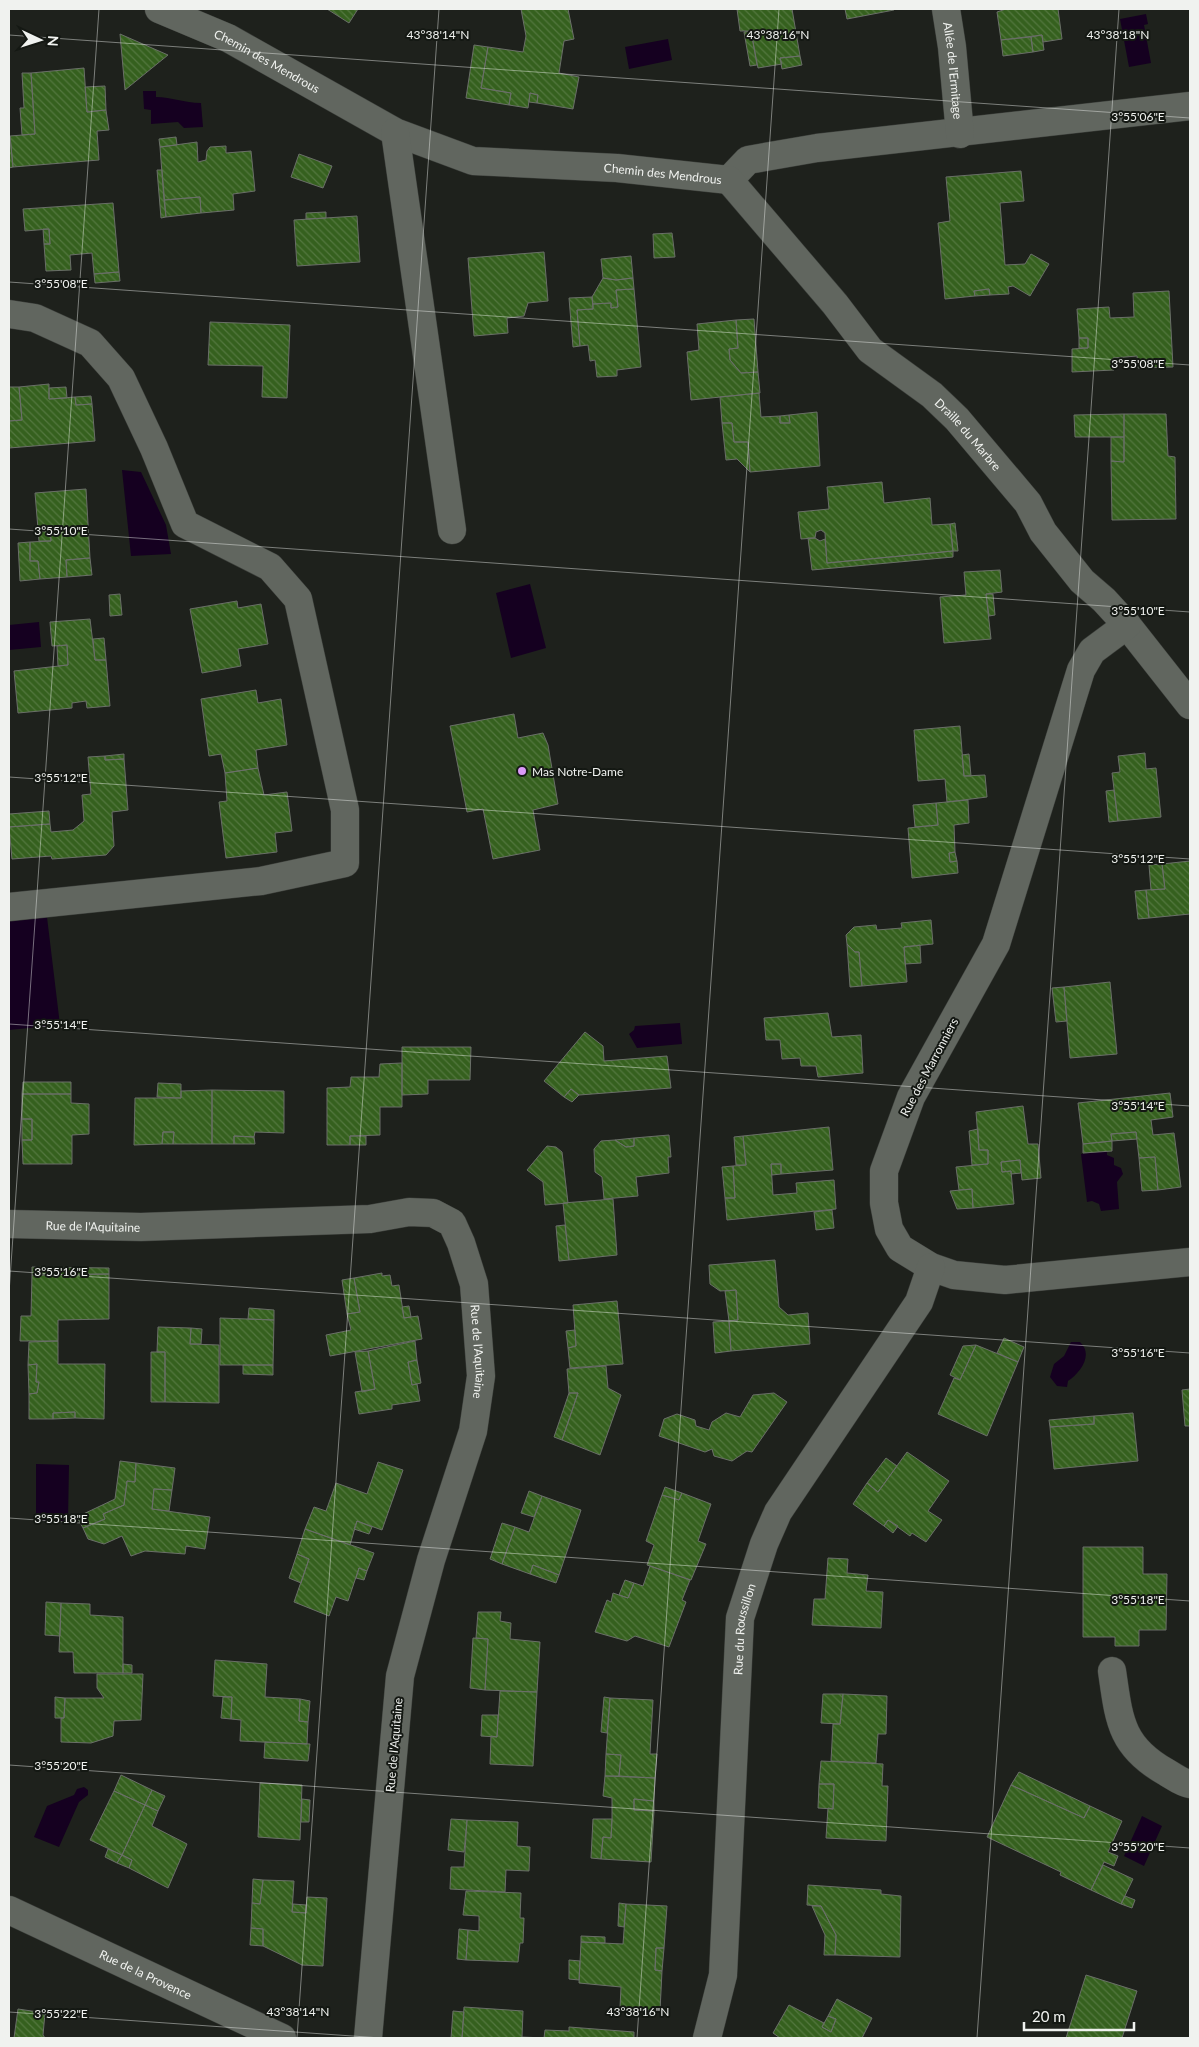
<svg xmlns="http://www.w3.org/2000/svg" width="1199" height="2047" font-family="Lato,sans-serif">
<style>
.water{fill:#150020}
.building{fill:url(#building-back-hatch);stroke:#6a6f68}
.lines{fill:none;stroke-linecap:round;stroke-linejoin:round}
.minor-casing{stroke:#3b3e3a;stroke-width:29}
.minor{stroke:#61665f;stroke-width:28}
.ticks{fill:none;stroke:#f0f2ef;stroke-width:1;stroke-opacity:0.45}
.poi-dot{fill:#da9af6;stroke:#141813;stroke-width:2}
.labels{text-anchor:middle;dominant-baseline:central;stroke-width:4;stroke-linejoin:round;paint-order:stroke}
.street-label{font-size:12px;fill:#f0f2ef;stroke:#141813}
.poi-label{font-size:12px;fill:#f0f2ef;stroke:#141813;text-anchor:start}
.ticks-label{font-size:12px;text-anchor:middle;fill:#f0f2ef;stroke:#141813;stroke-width:4;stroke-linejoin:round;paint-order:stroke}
</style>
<defs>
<pattern id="building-back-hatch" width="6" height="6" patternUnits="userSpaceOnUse" patternTransform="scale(1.25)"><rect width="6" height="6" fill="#35601e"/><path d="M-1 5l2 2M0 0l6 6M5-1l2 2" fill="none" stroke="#53773f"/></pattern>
</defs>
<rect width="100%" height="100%" fill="#1e211c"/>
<path class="water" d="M1146,14L1148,24L1144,25L1151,63L1129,67L1120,19Z
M668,39L672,60L629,69L625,47Z
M143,91H156V97C172,97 184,103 201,103L203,127L184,128L178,122L151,124V110L144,109Z
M122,470L141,472L166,525L171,554L131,556Z
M530,584L546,648L511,658L496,593Z
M39,622L41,647L9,650V625Z
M47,917L60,1025L9,1030V919Z
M680,1023L682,1044L637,1048L629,1034L634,1030L635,1026Z
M1107,1151V1155L1114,1158V1165L1121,1168L1123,1174L1117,1182L1119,1209L1101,1211L1099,1204L1092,1201L1087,1202L1081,1154Z
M1071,1342H1080C1094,1355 1080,1373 1068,1381L1067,1387L1057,1386L1050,1377L1054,1364L1064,1356Z
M36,1464L69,1465L68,1521L36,1520Z
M84,1787L88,1790V1795L79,1802L59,1847L34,1837L47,1806L74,1795L77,1789Z
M1142,1816L1162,1826L1144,1866L1124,1856Z"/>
<path class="building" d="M327,9H358L349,23Z
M521,9H568L574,39L564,41L559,73L579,77L573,109L537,103L538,95L530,93L528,108L509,105L511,93L481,88L488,47L523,52L526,36Z
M737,9H792L800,56L780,58L782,64L758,68L751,31H740Z
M845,9H894V10L847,19Z
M1006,9H1058L1062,39L1043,42L1042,35L1001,40L997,12Z
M751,31L757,65L750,66L744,32Z
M120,34L168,55L125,90Z
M1042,35L1044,50L1033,52L1031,37Z
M1031,37L1033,52L1003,56L1001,40Z
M474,45L488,47L481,88L511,93L509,105L466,98Z
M800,56L802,65L782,69L780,58Z
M84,68L87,112L106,110L109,130L97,131L99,160L13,167L10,136L35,134L31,73Z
M22,73H31L35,134L22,135L20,108H24Z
M105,86L106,110L87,112L85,87Z
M530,93L538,95L537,103L529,102Z
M10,136L13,167L9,168V137Z
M176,137L177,145L160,147L159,139Z
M197,142L198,162L206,160L207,151L210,147L226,146V153L251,151L255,191L233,194L234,210L201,213L200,197L164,200L160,147Z
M299,154L332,166L323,188L291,177Z
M157,170H162L166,217L161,218Z
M1021,171L1024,201L1000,203L1005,265L1025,264L1031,254L1049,264L1030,296L1013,286L1008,287L1009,294L990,295L989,289L974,291L975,296L945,299L938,223L950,221L946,177Z
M200,197L201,213L166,217L164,200Z
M113,203L119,272L94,274L92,253L70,255L71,270L46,271L44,244H50L49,229L25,231L23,209Z
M326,212V218L306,219V213Z
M357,216L360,262L297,266L294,220Z
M43,229H49L50,244H44Z
M672,233L675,257L654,258L653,234Z
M544,252L548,301L528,303L524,316L507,318L508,333L474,336L468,258Z
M631,256L633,278L616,280L603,278L601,259Z
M119,272L120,281L95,283L94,274Z
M603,278L616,280L633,278L634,289L616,290L618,307L611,308V303L593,304L592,297Z
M634,289L641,367L617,370V376L597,377L595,360L590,361L588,345L580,346L577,310L593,309V304L611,303V308L618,307L616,290Z
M989,289L990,295L975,296L974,291Z
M1169,291L1173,367L1138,368L1137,356L1113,358L1114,370L1072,372V349L1088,348V338H1079L1077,309L1109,307L1110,318L1134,317L1133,293Z
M592,297L593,309L577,310L580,346L573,347L569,298Z
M754,319L758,372L741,373L730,360L729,349L738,348L736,320Z
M736,320L738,348L729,349L730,360L741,373L758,372L760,393L691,400L687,352L699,350L697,324Z
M210,322L290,325L287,398L262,397L263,366L208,365Z
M1079,338H1088V348H1079Z
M49,384V399L75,397L76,405L92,404L95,441L9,448V421L22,420L19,387Z
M9,387H19L22,420L9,421Z
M66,387L67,398L49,399V388Z
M759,393L761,417L780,416V423H790L789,415L817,412L820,466L750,472L748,442H734L732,423H722L720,397Z
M91,396L92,404L76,405L75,397Z
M1124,414H1166L1168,456L1175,457L1176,519L1112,520L1111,461L1124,462Z
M1124,414V437H1075L1074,415Z
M789,415L790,423H780V416Z
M722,423H732L734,442H748L750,472L737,459L726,460Z
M1111,437H1124V462L1111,461Z
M882,482L884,503L930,498L932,525L950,524L953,551L827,563L825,533L821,530L816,532L815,538L801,539L798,512L829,509L827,487Z
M86,489L90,558L66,560L67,577L40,579L38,561H30V542L51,541L50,528L38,529L35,493Z
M955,523L958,551H953L950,524Z
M50,528L51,541H39L38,529Z
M808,538H815L820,541L825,539L827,563L953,551V557L812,570Z
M30,542V561H38L40,579L20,581L18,543Z
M90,558L92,575L67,577L66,560Z
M1000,570L1002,592L986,594L991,639L944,643L940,597L966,595L964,572Z
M120,594L122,615L110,616L109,595Z
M986,594H993L995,615L989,616Z
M237,601L238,608L261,604L268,644L238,649L241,666L202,673L190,609Z
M90,619L95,660H106L110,706L87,708L86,701L72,703V708L18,713L14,671L68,665L67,645L52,646L50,622Z
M104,638L106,660H95L93,639Z
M67,645L68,665L58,666L57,646Z
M256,690L258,703L281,699L287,745L256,750L258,768L225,773L221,754L209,756L201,699Z
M514,714L518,738L543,733L548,745L558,804L533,810L540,850L493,859L483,809L467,812L450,726Z
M960,726L964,776L985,775L987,797L947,802L945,779L918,781L914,730Z
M1145,753L1146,769L1156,768L1161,817L1118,821L1112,773L1120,772L1118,756Z
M124,754V759L105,760V756Z
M969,754L971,776H964L962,755Z
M105,756V760L124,759L128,810L112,812L114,846L106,855L52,859L51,856L12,859L9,827L50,824L51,832L73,830L84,821L82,795L91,794L88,757Z
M258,768L264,795L287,792L292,831L275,833L277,852L226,858L219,802L227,801L225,773Z
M1114,790L1118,821L1109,822L1106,791Z
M968,800L969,823L954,825L955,852L949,853L950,862L957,861L958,873L912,878L908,828L938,825L936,803Z
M936,803L938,825L915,827L913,805Z
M49,811L50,824L9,827V814Z
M955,852L957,861L950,862L949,853Z
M1190,861V914L1149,918L1146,890L1165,889L1162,864Z
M1162,864L1165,889L1151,890L1149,865Z
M1146,890L1149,918L1138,919L1135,891Z
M931,920L933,944L904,947L907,982L862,986L859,952H855L847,944L846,935L854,927L876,925L877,930L902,928L901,923Z
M847,944L855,952H859L862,986L850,987Z
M920,945L921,963L905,964L904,947Z
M1110,982L1117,1054L1070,1058L1064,987Z
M1064,987L1067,1021L1056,1022L1052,988Z
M828,1013L832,1037L861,1035L863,1073L818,1077L816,1066H801L800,1058L782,1059L780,1040H766L764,1018Z
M585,1032L603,1046L604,1061L667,1056L671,1088L579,1095L571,1089L564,1097L544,1081Z
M402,1047H471L470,1080H428V1094L402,1095Z
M402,1063V1107H380V1135L350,1136V1145H327V1088L350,1087L351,1077H379L380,1064Z
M23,1082H71V1094H22Z
M158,1083L181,1084V1098L157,1097Z
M571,1089L579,1095L572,1102L564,1097Z
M212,1090V1144H173L174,1132H163L162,1144L134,1145L135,1098H181V1091Z
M212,1090L284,1091V1133L255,1132L254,1137L234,1136V1144H212Z
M1170,1093L1173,1117L1151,1120L1153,1135L1174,1133L1181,1187L1158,1190L1155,1157L1139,1158L1136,1132L1111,1134L1112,1141L1083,1144L1078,1103Z
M22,1094H71V1103L89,1104V1134L72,1135V1164H23L22,1140H32V1119H22Z
M1023,1106L1028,1144H1038L1041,1178L1022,1180L1020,1160L1001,1162L1002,1172L1011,1171L1014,1204L973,1208L972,1189L959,1190L956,1167L988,1164V1150H979L976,1112Z
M22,1119H32V1140H22Z
M829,1127L833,1170L781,1174V1164H771L773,1195L797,1193L796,1183L834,1180L836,1209L727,1220L725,1198H735L733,1166L746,1165L743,1136Z
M978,1129L979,1150H988V1164L972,1165L969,1131Z
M163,1132H174L173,1144H162Z
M1136,1132L1137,1139L1112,1141L1111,1134Z
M669,1135L671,1157H668L669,1173L636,1177L638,1196L604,1199L602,1177L595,1172L594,1149L601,1141L615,1140L626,1147L634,1146V1138Z
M234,1136L254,1137L255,1144H234Z
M350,1136H366V1145H350Z
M743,1136L746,1165H736L734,1137Z
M634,1138V1146L626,1147L615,1140Z
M1112,1141V1151L1083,1153V1144Z
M547,1146L556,1147L562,1152L568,1203L545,1205L543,1182L527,1170Z
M1155,1157L1158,1190L1142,1191L1139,1158Z
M1020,1160L1021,1173L1011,1174V1171L1002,1172L1001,1162Z
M771,1164H781V1174L772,1175Z
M733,1166L735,1198H725L722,1167Z
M972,1189L973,1208L957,1209L950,1191Z
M613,1199L617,1255L569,1260L563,1203Z
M832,1210L834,1228L816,1230L814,1212Z
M565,1225L569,1260L559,1261L556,1226Z
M775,1260L779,1307L788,1315L808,1313L810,1344L731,1351L729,1321L738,1320L736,1290L720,1291L710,1284L709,1265Z
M32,1267L109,1268V1274L32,1275Z
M382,1273V1276L390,1275L392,1286L399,1285L404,1318L418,1316L422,1339L330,1356L326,1335L351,1330L347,1314L360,1312L354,1278Z
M109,1274V1319L58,1320V1341H20L21,1316H31L32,1275Z
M354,1278L360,1312L347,1314L342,1280Z
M736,1290L738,1320L729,1321L725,1291Z
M617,1301L623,1364L570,1368L568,1348L576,1346L573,1305Z
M409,1306L411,1317L404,1318L402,1307Z
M249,1308L274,1310V1320L248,1319Z
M220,1318L274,1320L273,1365H220Z
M729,1321L731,1351L715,1353L713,1322Z
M158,1327L191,1328L190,1344L219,1345V1403L165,1402V1352H157Z
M191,1328L202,1329L201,1344H190Z
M575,1330L576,1346L568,1348L566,1331Z
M1004,1338L1024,1347L1018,1362L997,1353Z
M58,1341V1364H105L104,1419L75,1418V1412L53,1413V1419H29V1394L37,1393L39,1382H36L37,1364L28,1365L29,1342Z
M415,1341L417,1360L408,1362L412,1385L417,1384L420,1401L392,1405V1409L359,1414L355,1392L375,1389L368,1351Z
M976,1345L1018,1362L987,1436L938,1414L954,1378L960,1380Z
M976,1345L960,1380L950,1375L963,1346Z
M368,1351L375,1389L362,1392L355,1352Z
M151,1352H165V1402H151Z
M417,1360L421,1383L412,1385L408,1362Z
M37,1364L36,1382H39L37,1393L29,1394L28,1365Z
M243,1365H273V1375L243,1374Z
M606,1366L608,1388L621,1395L600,1455L562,1440L578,1393H569L567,1369Z
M1190,1389V1426H1185L1182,1390Z
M569,1393H578L562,1440L554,1437Z
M774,1393L787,1402L752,1452L747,1451L732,1461L714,1456L712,1449L705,1452L659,1436L664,1419L677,1414L695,1420L696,1426L709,1430L712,1422L726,1413L740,1417L753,1395Z
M75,1412V1418L53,1419V1413Z
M1133,1413L1138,1461L1054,1469L1050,1427L1094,1424V1416Z
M1094,1416V1424L1050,1427L1049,1420Z
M907,1452L949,1481L928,1511L942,1520L926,1542L912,1533L910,1536L888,1520L884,1526L853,1504L867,1483L878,1492Z
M886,1458L897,1466L878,1492L867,1483Z
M120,1461L136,1463L135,1482L127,1481L124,1505L103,1514L105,1519L83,1528L77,1517L115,1499Z
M378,1462L403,1470L382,1530L357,1521L350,1545L305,1529L314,1507L326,1511L336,1483L367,1494Z
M136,1463L175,1468L172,1490L154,1489L152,1509L210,1517L205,1549L186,1546L185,1554L145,1551L131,1556L122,1536L104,1544L88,1539L83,1528L105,1519L103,1514L124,1505L127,1481L135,1482Z
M665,1487L682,1493L679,1500L662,1495Z
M154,1489L172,1490L169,1511L152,1509Z
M529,1491L542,1496L534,1517L521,1513Z
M682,1493L711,1504L698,1541L706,1544L691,1580L647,1565L654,1545L646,1541L662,1495L679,1500Z
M542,1496L581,1510L559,1575L533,1565L530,1574L502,1564L515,1527L529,1532Z
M888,1520L898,1526L893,1533L884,1526Z
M357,1521L372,1527L369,1534L354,1529Z
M502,1523L515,1527L502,1564L490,1559Z
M305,1529L374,1553L367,1571L359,1568L348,1601L336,1597L329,1616L294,1602L309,1559L297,1554Z
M1083,1547H1143V1574H1167L1166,1630H1139V1646H1115V1637H1083Z
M297,1554L309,1559L301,1583L289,1578Z
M828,1558L848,1559L847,1573L868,1575L866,1591L883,1592L881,1628L812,1625L814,1599H825Z
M533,1565L559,1575L556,1583L530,1574Z
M650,1566L690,1580L682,1600L686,1602L669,1647L635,1636L627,1641L595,1632L607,1600L611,1602L613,1593L628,1598L634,1583L643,1586Z
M359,1568L367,1571L364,1580L356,1578Z
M625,1580L634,1583L628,1598L619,1595Z
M46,1602L61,1603L60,1636L45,1635Z
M61,1603L90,1604V1615L123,1617V1673H74L73,1652H59Z
M478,1612H501L500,1621L511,1623L510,1639L540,1642L537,1692L485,1690L488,1639L476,1638Z
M473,1638L488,1639L485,1690L470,1688Z
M215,1660L267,1664L265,1697L300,1699L299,1721L308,1722L307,1744L240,1741L241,1720L231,1719L232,1697L213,1696Z
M123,1664L132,1665V1673H123Z
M97,1674H143L141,1720L114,1721L113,1736L91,1743L61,1742V1718H64L65,1698H104L97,1688Z
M500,1691L537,1692L533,1766L490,1764L491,1736L497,1737Z
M823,1694H843L840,1724L821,1723Z
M843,1694L887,1696L886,1734H878L876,1763L831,1761L833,1724H840Z
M55,1697L65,1698L64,1718H55Z
M223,1697H232L231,1719L221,1718Z
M604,1697L610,1698L607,1733L601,1732Z
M610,1698L653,1700L650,1754H657L655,1778L619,1776L621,1755L606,1754Z
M300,1699L310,1701L308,1722L299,1721Z
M482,1715H498L497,1737L481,1736Z
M265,1742L310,1744L308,1761L264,1758Z
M606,1754L621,1755L619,1776H605Z
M821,1761L883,1764L882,1786H888L886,1841L826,1838L828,1808L833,1809L834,1784H819Z
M1019,1772L1090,1806L1084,1818L1011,1785Z
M121,1775L152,1790L145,1805L114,1791Z
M605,1776L655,1778L654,1801L634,1799V1810L654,1811L651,1862L601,1859L603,1837L611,1838L612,1819V1798L603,1796Z
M260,1783L302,1785L300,1840L258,1837Z
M819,1784H834L833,1809L818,1808Z
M1011,1785L1084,1818L1090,1806L1122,1821L1108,1852L1118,1856L1114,1866L1104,1862L1091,1890L1060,1875L1061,1872L987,1837Z
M152,1790L165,1796L158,1811L145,1805Z
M114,1791L145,1805L122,1855L90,1840Z
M302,1799L310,1800L309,1822H301Z
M634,1799L654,1801V1811L634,1810Z
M145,1805L158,1811L152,1826L187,1844L168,1888L129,1868L132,1860L122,1855Z
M451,1819L467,1820L464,1852L448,1850Z
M593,1819H612L611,1838L603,1837L601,1859L591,1858Z
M467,1820L518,1822L517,1846L530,1847L529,1871L506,1870L505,1892L450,1889L451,1867H464Z
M108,1849L122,1855L117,1863L105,1857Z
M122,1855L132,1860L129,1868L117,1863Z
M1103,1865L1133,1879L1121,1904L1091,1890Z
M253,1879L263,1880L260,1904L252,1903Z
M263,1880L294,1881L292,1912L306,1913L307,1897L327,1898L323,1966L302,1965L263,1946V1929L251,1928L252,1903L260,1904Z
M808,1885L881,1890V1894L901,1896L900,1957L835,1955L836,1935L821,1906L807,1905Z
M466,1891L521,1893L520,1918H524L523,1943H520L518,1962L466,1960L468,1930L479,1931V1916L463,1915Z
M1125,1896L1135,1900L1132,1908L1121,1904Z
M619,1903L626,1904L624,1927L618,1926Z
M293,1904L306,1905V1913L292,1912Z
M626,1904L667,1906L664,1948H656L655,1970L662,1971L660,2011L620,2008L621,1987L579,1983L581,1942L623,1944Z
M812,1906H821L836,1935L835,1955H824L825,1935Z
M251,1928L263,1929V1946L250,1945Z
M459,1929L468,1930L466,1960L457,1959Z
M581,1936L605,1937V1943L581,1942Z
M656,1948H664L662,1971L655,1970Z
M569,1960L580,1961L579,1980L569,1979Z
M1086,1975L1137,1991L1122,2038H1066Z
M837,1999L872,2018L862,2038H780L773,2033L789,2005L824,2023L822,2027L831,2032L836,2019L828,2016Z
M464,2007L523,2011L522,2037L544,2038H462Z
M18,2009L45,2013L43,2035L45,2038H14Z
M453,2011L464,2012L462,2038H451Z
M828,2016L836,2019L831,2032L822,2027Z
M569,2027L634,2032V2038H544L545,2030L569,2031Z"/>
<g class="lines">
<defs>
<g id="minor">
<path id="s1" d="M159,9L228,38L395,132L473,161L617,168L729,180L748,160L817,148L1190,106"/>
<path id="s2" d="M946,9L952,47L960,134"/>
<path d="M395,132L452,530"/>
<path id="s3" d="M729,180L835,304L870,350L932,395L957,419L1028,503L1043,532L1082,581L1104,600L1127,625L1190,705"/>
<path d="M9,314L35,318L90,343L121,378L154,448L185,524L270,567L298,599L345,810V863L261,881L9,907"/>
<path d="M1127,625L1092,651L1081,670L996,944L911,1097L884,1171V1203L889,1229L900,1248L931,1267L954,1275L1005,1280L1190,1262"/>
<path id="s4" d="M9,1224L141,1227L370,1219L409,1212L433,1213L452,1223L461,1243L474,1284L481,1376L473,1431L431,1560L400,1676L368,2038"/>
<path d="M1112,1671C1119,1719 1120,1746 1166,1772C1173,1776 1182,1783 1190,1784"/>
<path id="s5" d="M9,1910L282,2038"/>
<path id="s6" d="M707,2038L723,1975L740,1618L764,1544L778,1512L919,1302L931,1267"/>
</g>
</defs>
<use href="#minor" class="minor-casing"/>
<use href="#minor" class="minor"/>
</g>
<path class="ticks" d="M9,35L1190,118M9,282L1190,365M9,529L1190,612M9,777L1190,859M9,1024L1190,1106M9,1271L1190,1353M9,1293L99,9M9,1518L1190,1601M9,1765L1190,1848M9,2012L381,2038M297,2038L439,9M637,2038L779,9M977,2038L1119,9"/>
<circle class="poi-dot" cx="522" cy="771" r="5"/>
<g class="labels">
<g class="street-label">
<text stroke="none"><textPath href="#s1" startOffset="120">Chemin des Mendrous</textPath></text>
<text stroke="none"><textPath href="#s2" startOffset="62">Allée de l'Ermitage</textPath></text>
<text stroke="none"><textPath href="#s1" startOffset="540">Chemin des Mendrous</textPath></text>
<text stroke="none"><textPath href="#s3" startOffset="351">Draille du Marbre</textPath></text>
<text transform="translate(929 1067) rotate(-62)">Rue des Marronniers</text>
<text stroke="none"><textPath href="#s4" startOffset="84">Rue de l'Aquitaine</textPath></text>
<text stroke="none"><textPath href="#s4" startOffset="579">Rue de l'Aquitaine</textPath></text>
<text stroke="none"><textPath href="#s6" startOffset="412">Rue du Roussillon</textPath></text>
<text transform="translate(394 1745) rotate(-85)">Rue de l'Aquitaine</text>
<text stroke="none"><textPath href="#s5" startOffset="151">Rue de la Provence</textPath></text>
</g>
<g class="poi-label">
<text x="532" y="771">Mas Notre-Dame</text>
</g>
</g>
<g class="ticks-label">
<text x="438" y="39">43°38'14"N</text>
<text x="778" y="39">43°38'16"N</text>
<text x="1118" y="39">43°38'18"N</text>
<text x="1138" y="121">3°55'06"E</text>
<text x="61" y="288">3°55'08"E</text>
<text x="1138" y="368">3°55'08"E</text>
<text x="61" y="535">3°55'10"E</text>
<text x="1138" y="615">3°55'10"E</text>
<text x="61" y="782">3°55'12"E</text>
<text x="1138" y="863">3°55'12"E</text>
<text x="61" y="1029">3°55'14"E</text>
<text x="1138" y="1110">3°55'14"E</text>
<text x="61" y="1276">3°55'16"E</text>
<text x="1138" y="1357">3°55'16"E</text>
<text x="61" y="1523">3°55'18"E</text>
<text x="1138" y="1604">3°55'18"E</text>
<text x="61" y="1770">3°55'20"E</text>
<text x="1138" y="1851">3°55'20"E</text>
<text x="298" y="2016">43°38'14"N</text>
<text x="638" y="2016">43°38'16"N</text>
<text x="61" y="2018">3°55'22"E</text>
</g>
<rect width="1199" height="2047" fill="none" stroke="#f0f2ef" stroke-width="20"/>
<g transform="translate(40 40) rotate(94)" stroke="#141813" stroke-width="4" paint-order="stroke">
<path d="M0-4L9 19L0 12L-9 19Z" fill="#f0f2ef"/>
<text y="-8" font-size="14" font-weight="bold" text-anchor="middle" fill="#f0f2ef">N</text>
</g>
<path d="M1024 2022v8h110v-8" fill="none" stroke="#f0f2ef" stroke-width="2.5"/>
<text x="1032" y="2022" font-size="15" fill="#f0f2ef" stroke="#141813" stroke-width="4" paint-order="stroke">20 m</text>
</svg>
